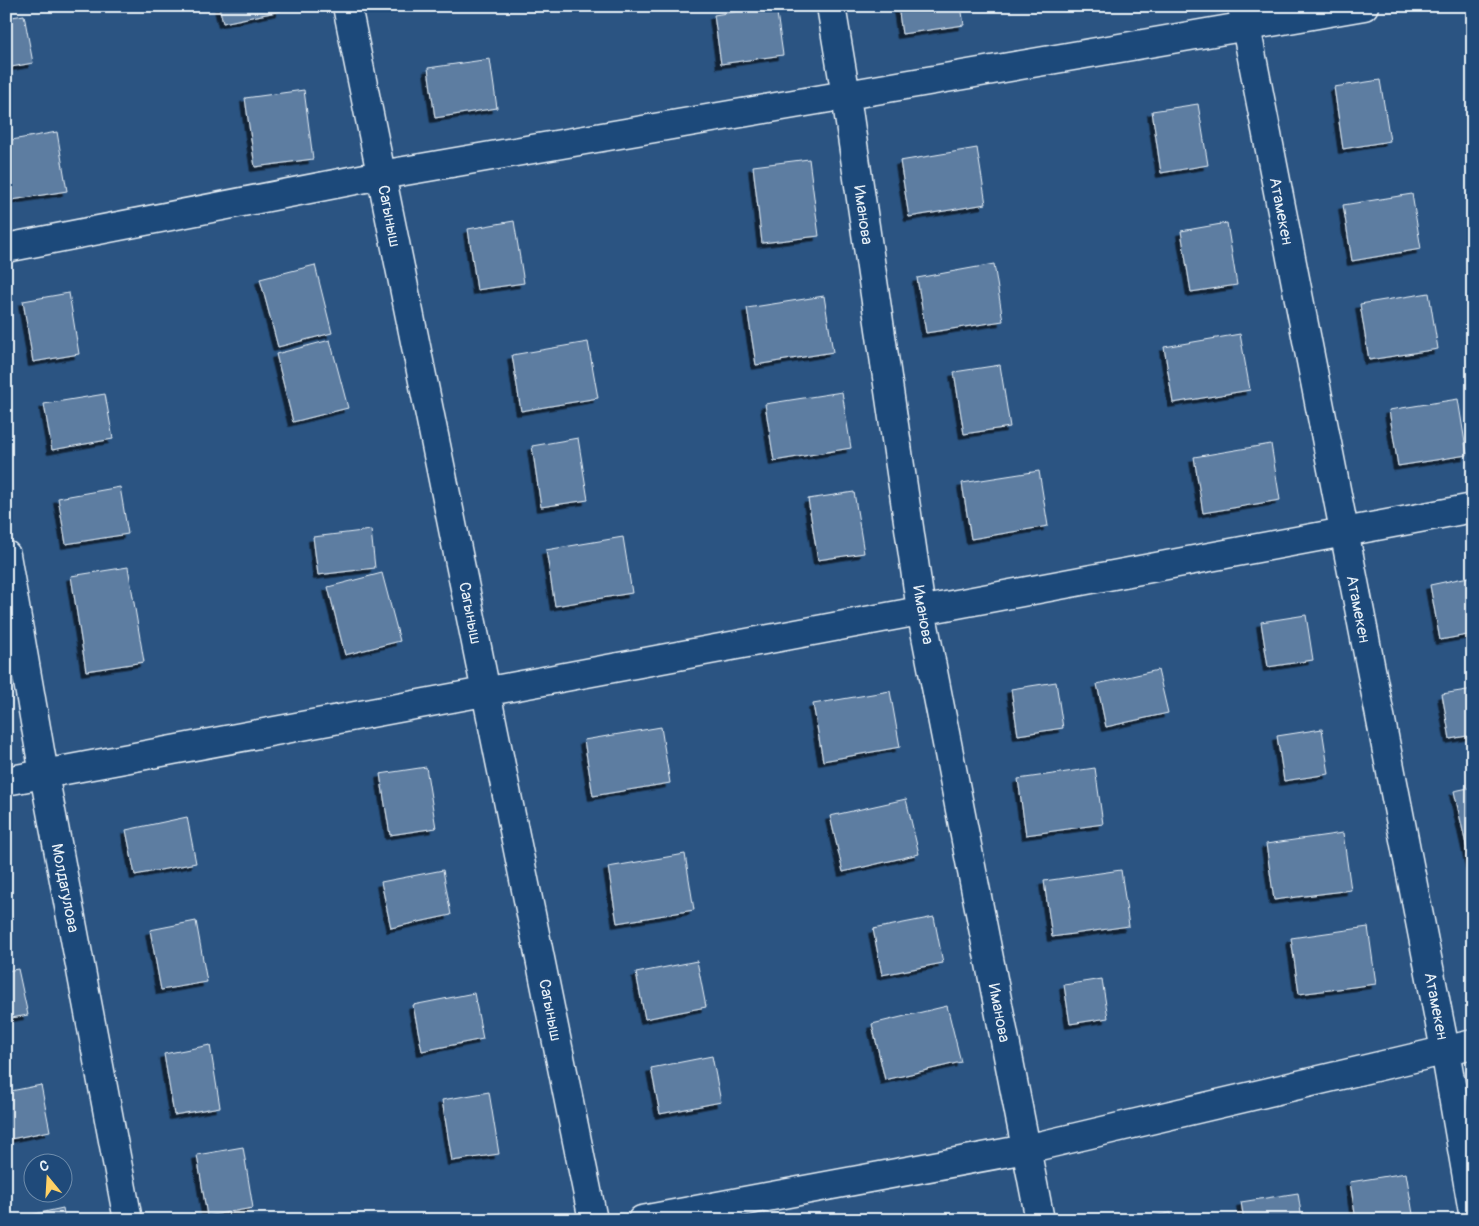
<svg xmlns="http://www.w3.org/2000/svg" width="1479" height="1226" font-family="Pangolin,sans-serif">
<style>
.building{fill:#5d7da1;stroke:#e8f1f8;filter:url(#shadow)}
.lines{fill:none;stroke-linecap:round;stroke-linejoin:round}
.minor-casing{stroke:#e8f1f8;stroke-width:31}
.minor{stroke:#1f4a7a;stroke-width:28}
.labels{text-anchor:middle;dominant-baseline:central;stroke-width:4.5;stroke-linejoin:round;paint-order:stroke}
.street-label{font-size:16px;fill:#e8f1f8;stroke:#1f4a7a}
</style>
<defs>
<filter id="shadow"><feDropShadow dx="-4.5" dy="4.5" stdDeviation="0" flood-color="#0009"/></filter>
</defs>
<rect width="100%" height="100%" fill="#2b5482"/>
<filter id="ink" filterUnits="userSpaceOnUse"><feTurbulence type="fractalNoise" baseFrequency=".02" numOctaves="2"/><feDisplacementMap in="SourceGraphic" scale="10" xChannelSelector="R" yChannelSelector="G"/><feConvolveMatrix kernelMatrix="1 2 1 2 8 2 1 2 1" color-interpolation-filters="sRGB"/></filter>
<g filter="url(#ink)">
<path class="building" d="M219,6H280L281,11L223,23Z
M770,6H776L783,55L721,64L714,15Z
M898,6H961L964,25L902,34Z
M24,15L33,63L6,68V18Z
M490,59L497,108L435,118L428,68Z
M1380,80L1390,141L1343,149L1334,87Z
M304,90L313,159L255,167L245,98Z
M1198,104L1208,165L1161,173L1152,111Z
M57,132L67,191L6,201V141Z
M977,148L986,204L909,217L900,161Z
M809,159L819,236L762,243L753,166Z
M1412,194L1421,249L1352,261L1343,205Z
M514,221L524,283L477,290L468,229Z
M1227,223L1237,285L1191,292L1181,231Z
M994,264L1003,321L926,333L917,278Z
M315,265L332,333L278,347L260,279Z
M69,293L79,354L33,362L23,301Z
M1429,293L1438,349L1369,360L1360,304Z
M824,296L833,352L756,365L747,308Z
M1240,334L1250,390L1173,403L1164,347Z
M330,340L348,408L293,422L276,354Z
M588,342L598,398L521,411L512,355Z
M1000,365L1010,427L964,434L954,372Z
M842,392L851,448L774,461L765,404Z
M105,394L113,439L52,450L44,404Z
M1458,399L1467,455L1398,466L1389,410Z
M578,438L588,500L541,507L532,446Z
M1271,444L1280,500L1203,513L1194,457Z
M1039,471L1048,526L971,539L962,483Z
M120,487L128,534L66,544L58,498Z
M854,492L864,553L818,560L808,499Z
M371,530L375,568L318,575L313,537Z
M623,537L632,593L555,606L546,550Z
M128,567L144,662L86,671L71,576Z
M382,573L400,641L345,655L328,587Z
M1473,576V634L1440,640L1430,585Z
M1306,615L1313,660L1268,667L1261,622Z
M1158,670L1168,713L1106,727L1097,684Z
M1056,682L1063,728L1018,735L1011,689Z
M1473,689V735L1450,739L1442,694Z
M890,691L900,747L823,761L813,704Z
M661,727L670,783L593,796L584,740Z
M1322,729L1329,774L1284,781L1277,736Z
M426,767L436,828L390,835L380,774Z
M1095,768L1103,824L1026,835L1018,779Z
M1473,787V866L1471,867L1454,791Z
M906,799L919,854L843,872L830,816Z
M187,817L196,863L135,875L126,830Z
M1343,833L1351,890L1274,900L1266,844Z
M685,854L694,910L617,923L608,867Z
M443,870L451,915L391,928L381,882Z
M1121,870L1129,926L1052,937L1044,881Z
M934,917L943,963L882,975L873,929Z
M196,921L207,982L161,990L150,930Z
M1368,927L1376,984L1299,994L1291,938Z
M697,961L706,1007L645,1019L636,973Z
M18,969L28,1015L6,1019V971Z
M1102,979L1108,1018L1070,1024L1064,985Z
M474,993L483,1039L422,1051L413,1005Z
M947,1006L961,1062L885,1080L872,1024Z
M210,1045L220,1107L174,1115L164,1054Z
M712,1056L721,1102L660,1114L651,1068Z
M41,1085L50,1131L6,1140V1092Z
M489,1092L499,1154L452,1161L442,1100Z
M243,1147L253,1208L207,1216L197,1155Z
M1406,1173L1414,1220H1356L1350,1182Z
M1298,1193L1302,1220H1244L1241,1202Z
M63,1208L65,1220H7Z
M1171,1213L1172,1220H1125Z"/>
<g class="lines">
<defs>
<path id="minor" d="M347,6L593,1220
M831,6L846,96L921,610L1040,1220
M1242,6L1445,1050L1473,1212
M6,248L381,175L1364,6
M6,555L44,774L128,1220
M6,781L1473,508
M642,1220L1026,1149L1473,1044"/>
</defs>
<use href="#minor" class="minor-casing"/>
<use href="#minor" class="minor"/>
</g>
</g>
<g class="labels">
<g class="street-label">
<text transform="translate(1281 211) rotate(79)">Атамекен</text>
<text transform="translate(863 215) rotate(82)">Иманова</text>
<text transform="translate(389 216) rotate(79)">Сагыныш</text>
<text transform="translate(1358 609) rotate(79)">Атамекен</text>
<text transform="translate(470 613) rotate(79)">Сагыныш</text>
<text transform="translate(923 615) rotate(80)">Иманова</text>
<text transform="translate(65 888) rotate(79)">Молдагулова</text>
<text transform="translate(1436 1006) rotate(79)">Атамекен</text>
<text transform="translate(550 1010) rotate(79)">Сагыныш</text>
<text transform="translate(999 1013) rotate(79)">Иманова</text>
</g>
</g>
<rect width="1479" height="1226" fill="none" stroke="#1f4a7a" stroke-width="25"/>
<rect x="12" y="12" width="1454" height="1201" fill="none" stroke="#e8f1f8" stroke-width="2" filter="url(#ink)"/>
<g transform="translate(48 1178) rotate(342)"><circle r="24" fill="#1f4a7a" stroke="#6f8dac"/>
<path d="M0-4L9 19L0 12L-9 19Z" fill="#ffd166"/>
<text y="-8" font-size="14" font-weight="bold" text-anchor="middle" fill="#e8f1f8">С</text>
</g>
</svg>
